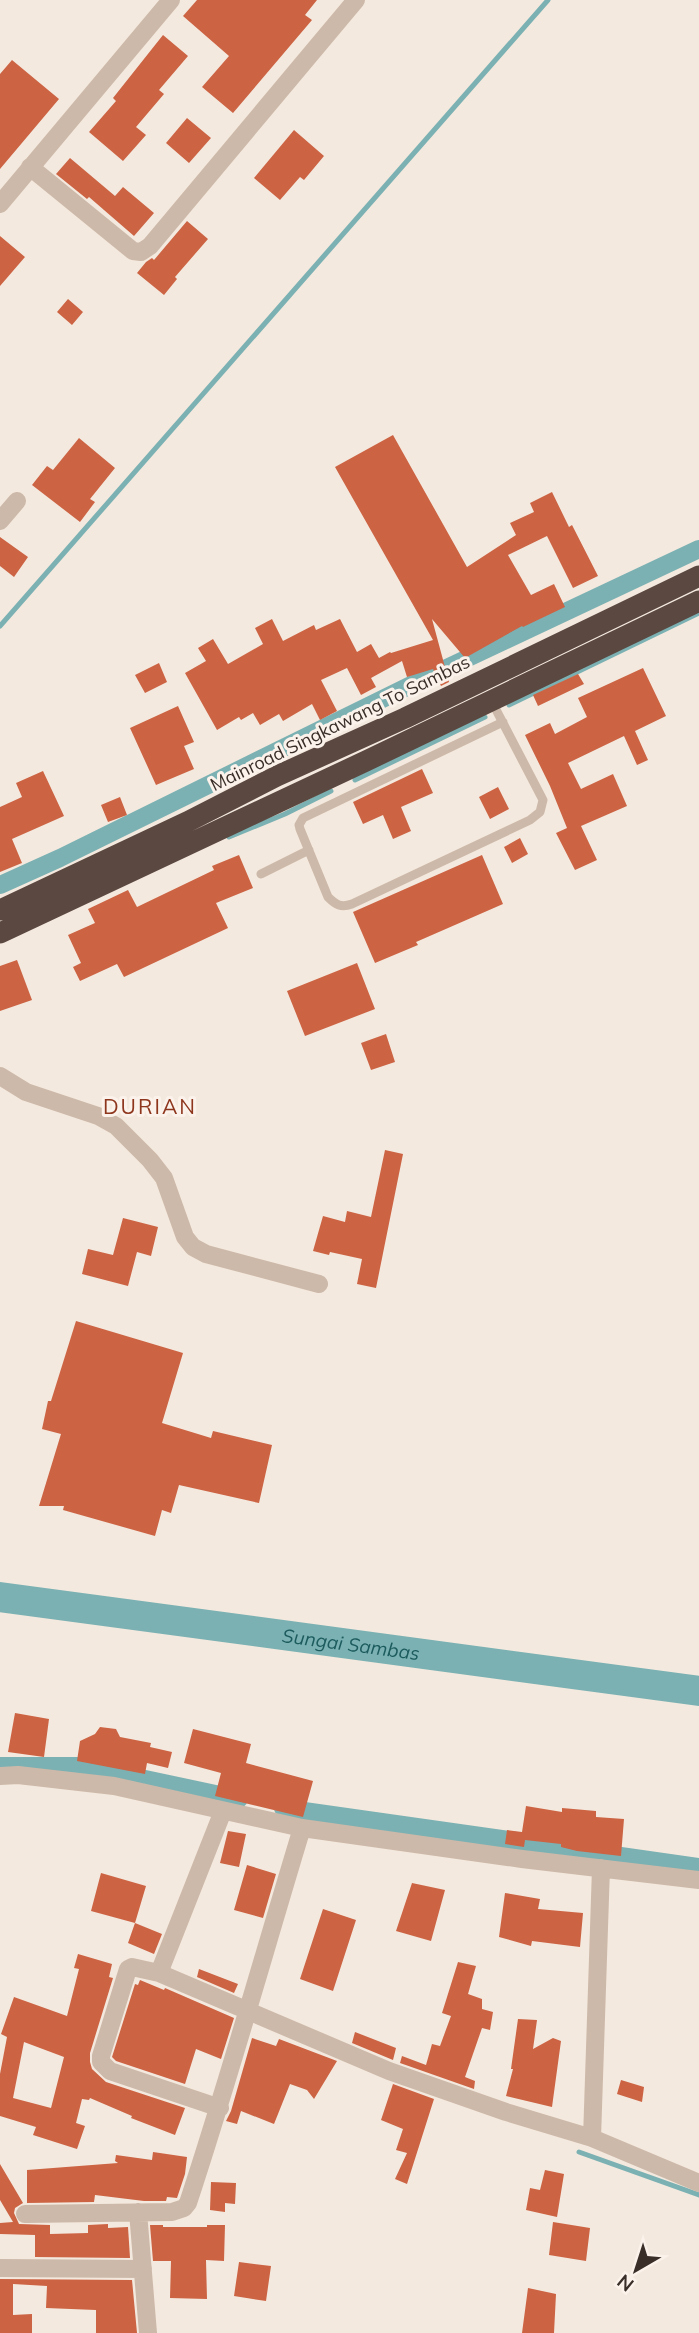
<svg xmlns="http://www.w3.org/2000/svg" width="699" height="2333" font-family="Mulish,sans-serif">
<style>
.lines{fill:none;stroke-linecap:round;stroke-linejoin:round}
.stream{stroke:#7bb1b3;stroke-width:5}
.canal{stroke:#7bb1b3;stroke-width:18}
.river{stroke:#7bb1b3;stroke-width:30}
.building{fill:#cc6343;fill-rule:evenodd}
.lane{stroke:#cdb9a9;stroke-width:9}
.street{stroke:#cdb9a9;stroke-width:18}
.highway{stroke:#5b4840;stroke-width:21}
.labels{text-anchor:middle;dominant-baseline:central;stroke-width:6;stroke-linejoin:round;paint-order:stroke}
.street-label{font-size:18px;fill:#3a2e29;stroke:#fbf3eb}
.water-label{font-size:19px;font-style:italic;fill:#1c5b5e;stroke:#fbf3eb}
.quarter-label{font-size:21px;letter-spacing:2px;fill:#8e361d;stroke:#fbf3eb}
</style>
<rect width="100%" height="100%" fill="#f4e9de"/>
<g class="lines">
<path class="stream" d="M0,626L548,0
M509,705L699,613
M355,780L485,717
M229,837L285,814L331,791
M579,2152L699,2195"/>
<path class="canal" d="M0,885L60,858L419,681L699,549
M0,1766H84L239,1799
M283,1808L699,1867"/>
<path class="river" id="s1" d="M0,1597L699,1691"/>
</g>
<path class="building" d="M197,0H317L305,15L312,20L233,113L202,87L229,56L183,16Z
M163,35L188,56L159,90L164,94L136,127L146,135L123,161L89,132L116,101L113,98Z
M12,60L59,99L0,169V74Z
M187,118L211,138L189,163L166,143Z
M294,130L324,156L304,180L300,177L280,200L254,178Z
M70,158L115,196L123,187L154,213L134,236L89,197L87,199L56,174Z
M187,221L208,239L175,277L177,279L164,295L137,273L146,262L152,258L154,260Z
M0,236L25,257L0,286Z
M68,299L83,312L72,325L57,312Z
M393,435L467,567L516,535L510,523L534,512L530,503L552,492L569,527L572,525L598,576L573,588L547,536L508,555L531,595L554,584L565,607L523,627L522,626L465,658L432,619L449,682L441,686L433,669L407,677L402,661L371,678L376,687L361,695L347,668L321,680L337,711L320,720L312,704L283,721L279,714L260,725L253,713L241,720L239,717L217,730L185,673L206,661L198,648L213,639L228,664L263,644L255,628L272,619L283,641L314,625L316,630L340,619L357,652L371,644L379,658L390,652L391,653L433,640L335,467Z
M79,438L115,468L90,499L95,502L80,522L32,485L47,466L53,470Z
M0,537L28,557L14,577L0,566Z
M159,663L167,682L145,693L135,675Z
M643,668L666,716L635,731L648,760L637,765L624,736L568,763L581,789L613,774L627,806L581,826L597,860L575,870L556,833L567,828L550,786L525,735L550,723L555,734L587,717L578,698Z
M578,674L584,684L538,706L533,695Z
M178,706L194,742L184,746L194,769L156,785L130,728Z
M422,769L433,793L401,807L411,831L393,839L383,815L363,824L353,802Z
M43,771L64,816L12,839L22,863L0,872V807L22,797L16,783Z
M498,787L509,809L490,819L479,797Z
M120,797L127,815L108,822L101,805Z
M520,838L528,854L512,863L504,847Z
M239,855L253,888L216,903L228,928L124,977L117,964L80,981L73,967L81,963L68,935L95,923L88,909L128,890L137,907L214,870L212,866Z
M482,855L503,904L416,942L418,945L375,963L353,912Z
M17,960L32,1000L0,1011V966Z
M357,963L375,1009L305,1036L287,991Z
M386,1034L395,1062L371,1070L361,1043Z
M385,1150L403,1154L376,1288L357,1284L362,1259L330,1252L329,1255L313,1251L323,1216L345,1222L347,1211L371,1217Z
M123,1218L158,1227L151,1256L137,1252L128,1286L82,1274L88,1249L113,1255Z
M76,1321L183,1353L162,1423L211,1438L213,1431L272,1445L259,1503L179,1485L171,1513L162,1510L155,1536L63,1510L64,1506H39L61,1434L42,1429L48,1401H51Z
M15,1713L49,1719L44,1757L8,1752Z
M100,1727L116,1729L120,1737L151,1743L150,1747L172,1752L168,1768L147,1763L145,1774L77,1761L80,1741L95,1734Z
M193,1729L251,1744L246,1763L313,1781L303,1817L215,1796L221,1773L184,1763Z
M526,1806L562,1812V1808L596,1811V1817L624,1819L621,1856L577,1851L561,1847V1844L525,1840L524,1847L505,1844L507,1830L522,1832Z
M228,1831L246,1834L239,1867L220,1863Z
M247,1865L276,1874L263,1918L234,1910Z
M101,1873L146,1886L135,1923L91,1911Z
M412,1883L445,1890L431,1941L396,1931Z
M505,1893L540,1899L538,1909L583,1913L580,1947L532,1941L531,1946L499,1937Z
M323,1909L356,1920L333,1991L300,1979Z
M135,1923L162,1934L154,1954L128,1943Z
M78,1954L112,1964L109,1977L113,1978L90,2053V2062L92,2069L106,2082L185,2108L175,2135L131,2118L132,2116L90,2098L89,2100L82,2099L76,2123L85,2126L77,2149L33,2135L36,2127L0,2116V2074L7,2037L1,2034L14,1997L67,2016L79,1969L74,1968ZM24,2042L64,2057L51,2108L13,2098Z
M458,1962L476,1966L468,1994L482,1999V2009L493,2012L490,2030L482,2028L465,2077L475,2081L474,2089L400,2063L402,2056L426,2065L432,2044L440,2046L451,2016L442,2013Z
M199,1969L238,1984L234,1993L197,1977Z
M140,1980L164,1990L165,1988L234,2018L221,2059L196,2049L185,2084L116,2061L112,2057L135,1984L138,1985Z
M518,2019L537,2020L533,2049L553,2038L561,2041L552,2107L506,2096L513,2069H511Z
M355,2032L396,2048L393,2060L352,2043Z
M252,2038L276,2046L279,2039L337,2061L314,2099L307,2090L290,2084L274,2124L241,2111L237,2124L226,2121L231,2111Z
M621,2080L644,2087L642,2102L617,2094Z
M393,2084L434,2099L407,2184L395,2179L407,2153L396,2150L403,2129L381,2120Z
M153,2152L187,2157L185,2174L177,2198L167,2197L166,2201H144L95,2195L94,2202L27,2203V2170L118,2163L115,2161L116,2155L152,2160Z
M0,2164L23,2203L15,2208L14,2213L19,2224L50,2225V2234L88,2233V2225L108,2224V2228L128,2227L130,2258L35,2257V2235L0,2234V2223L13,2222L0,2200Z
M545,2170L564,2174L557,2217L526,2210L530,2188L540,2190Z
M211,2182L236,2183L235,2204L225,2203V2212L210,2210Z
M553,2222L590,2228L586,2261L549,2255Z
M150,2225H163V2227H207V2225H225L224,2261L206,2260L207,2299L170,2298L171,2261H153Z
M239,2262L271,2266L266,2301L234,2296Z
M0,2279L132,2280L137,2333H96V2310L46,2308L47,2286L13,2284V2315L32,2314V2333H0Z
M528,2288L556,2294L554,2333H522Z"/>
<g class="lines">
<path class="lane" d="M491,700L543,800L540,812L530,820L352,904C341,908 336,905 328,897L300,829L299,825L303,818L503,722
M261,874L309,850"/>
<path class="street" d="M30,167L133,251L141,252L150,246L356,0
M0,204L171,0
M0,521L17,501
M0,1076L26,1092L98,1116L116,1126L150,1160L164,1178L185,1237L193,1247L206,1254L319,1284
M0,1776L18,1775L114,1786L302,1828L522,1859L699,1880
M601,1868L592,2138L699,2183
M159,1973L223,1811
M220,2108L110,2071L101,2062V2056L128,1969L132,1967L159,1973L389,2071L506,2112L592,2138
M138,2212L148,2333
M25,2214L172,2212L184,2208L188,2203C229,2079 264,1953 302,1828
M0,2268L143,2269"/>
<path class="highway" d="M0,910L187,822L277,776L405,718L699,576
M0,933L366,761L699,601"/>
</g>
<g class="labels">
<g class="street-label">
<text transform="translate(340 723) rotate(-26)">Mainroad Singkawang To Sambas</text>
</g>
<g class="water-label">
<text stroke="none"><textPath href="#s1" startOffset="354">Sungai Sambas</textPath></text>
</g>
<g class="quarter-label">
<text x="150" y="1106">DURIAN</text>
</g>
</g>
<g transform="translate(636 2270) rotate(219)" stroke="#fbf3eb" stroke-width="5" paint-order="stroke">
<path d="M0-5L12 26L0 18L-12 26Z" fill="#3a2e29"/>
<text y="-10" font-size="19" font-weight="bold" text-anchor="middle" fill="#3a2e29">N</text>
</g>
</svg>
